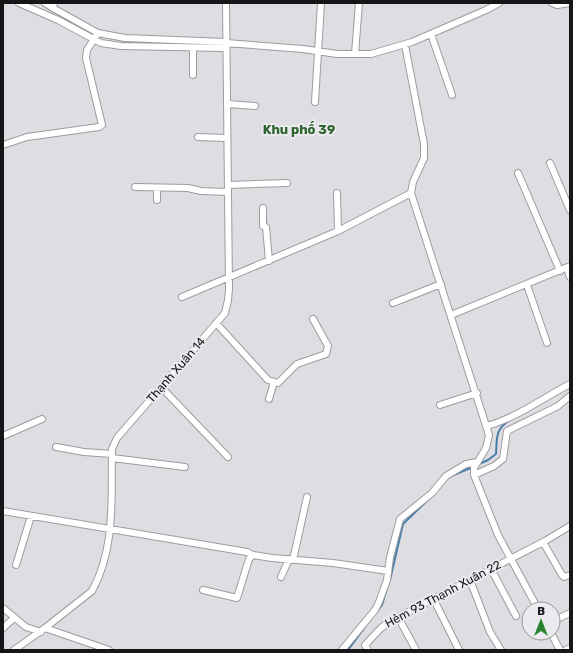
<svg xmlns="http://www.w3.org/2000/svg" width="573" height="653" font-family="Rubik,sans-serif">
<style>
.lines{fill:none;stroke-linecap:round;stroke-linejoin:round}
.stream{stroke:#447ea8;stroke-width:2}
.minor-casing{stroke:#9c9ca0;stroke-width:8}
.minor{stroke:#fff;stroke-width:6}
.labels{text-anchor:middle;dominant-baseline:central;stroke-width:4;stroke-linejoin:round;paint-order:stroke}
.street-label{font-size:12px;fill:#161618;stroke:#ebebef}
.neighbourhood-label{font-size:13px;font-weight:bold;fill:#2d632f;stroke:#ebebef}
</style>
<rect width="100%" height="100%" fill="#dedee2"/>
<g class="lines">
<path class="stream" d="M477,465L488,460L496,454C497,438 495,429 510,420
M451,476L473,467
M390,580L403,524L432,496
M377,611L382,605L387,588
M348,650L365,627"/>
<defs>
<path id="minor" d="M19,3L58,20L101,43L121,46L225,48
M45,3L53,8
M54,3L53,8L98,33L125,38L226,42
M552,3L557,5L570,3
M431,34L452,95
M226,43L303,49L337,54H371L412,42L486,10L499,3
M405,45L424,144V158L413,182L411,193L489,435L486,448L474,468V475L498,535L538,609
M193,48V75
M355,54L359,3
M315,102L321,3
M227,104L255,106
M198,137L227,138
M3,145L27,137L99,127L102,125L86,58L87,50L98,33
M550,163L570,210
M518,173L560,271
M228,185L287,183
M135,187L188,188L201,191L228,192
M157,188V200
M337,193L338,231
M263,208V226L266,227L269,261
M567,268L570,277
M527,285L547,343
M182,297L338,231L411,193
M393,303L441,284
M451,315L570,266
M216,323L268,380L278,383L297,364L326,354L328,346L313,319
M161,387L228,457
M269,399L274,382
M440,405L477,393
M487,426C516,418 543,398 570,384
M3,436L42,419
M56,447L84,452L112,454
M112,458L185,467
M474,475L494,466L503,459L507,431L558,406L570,396
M3,511L247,552L253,555L272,558L333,563L388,571
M543,542L562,575L564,577L570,575
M293,560L307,497
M16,565L31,516
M491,569L516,616
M281,577L289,559
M470,580L490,632L501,650
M203,590L237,598L249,559L253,555
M434,600L459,650
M3,608L26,627L41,632
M398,617L416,650
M553,621L570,613
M3,628L14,618
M45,628L109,650
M551,633L560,650
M14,650L45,628L92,591C116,548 111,496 112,449L117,438L225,313L228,300L229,289L226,3
M342,650L375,610L379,602L387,580L390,557L400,519L432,493L446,476L466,464L477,462
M368,650L365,645L381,628L389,622L545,541L570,526
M566,650L570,648"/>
</defs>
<use href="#minor" class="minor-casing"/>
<use href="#minor" class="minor"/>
</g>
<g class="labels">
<g class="street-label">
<text transform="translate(176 370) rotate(-49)">Thạnh Xuân 14</text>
<text transform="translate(443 594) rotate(-28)">Hẻm 93 Thạnh Xuân 22</text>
</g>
<g class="neighbourhood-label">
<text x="299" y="129">Khu phố 39</text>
</g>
</g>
<rect width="573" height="653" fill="none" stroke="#161618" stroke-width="8"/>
<g transform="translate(541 621)"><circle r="19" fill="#ebebef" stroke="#969699"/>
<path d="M0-3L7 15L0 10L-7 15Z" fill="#2b8331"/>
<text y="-6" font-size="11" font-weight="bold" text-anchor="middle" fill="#161618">B</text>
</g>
</svg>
